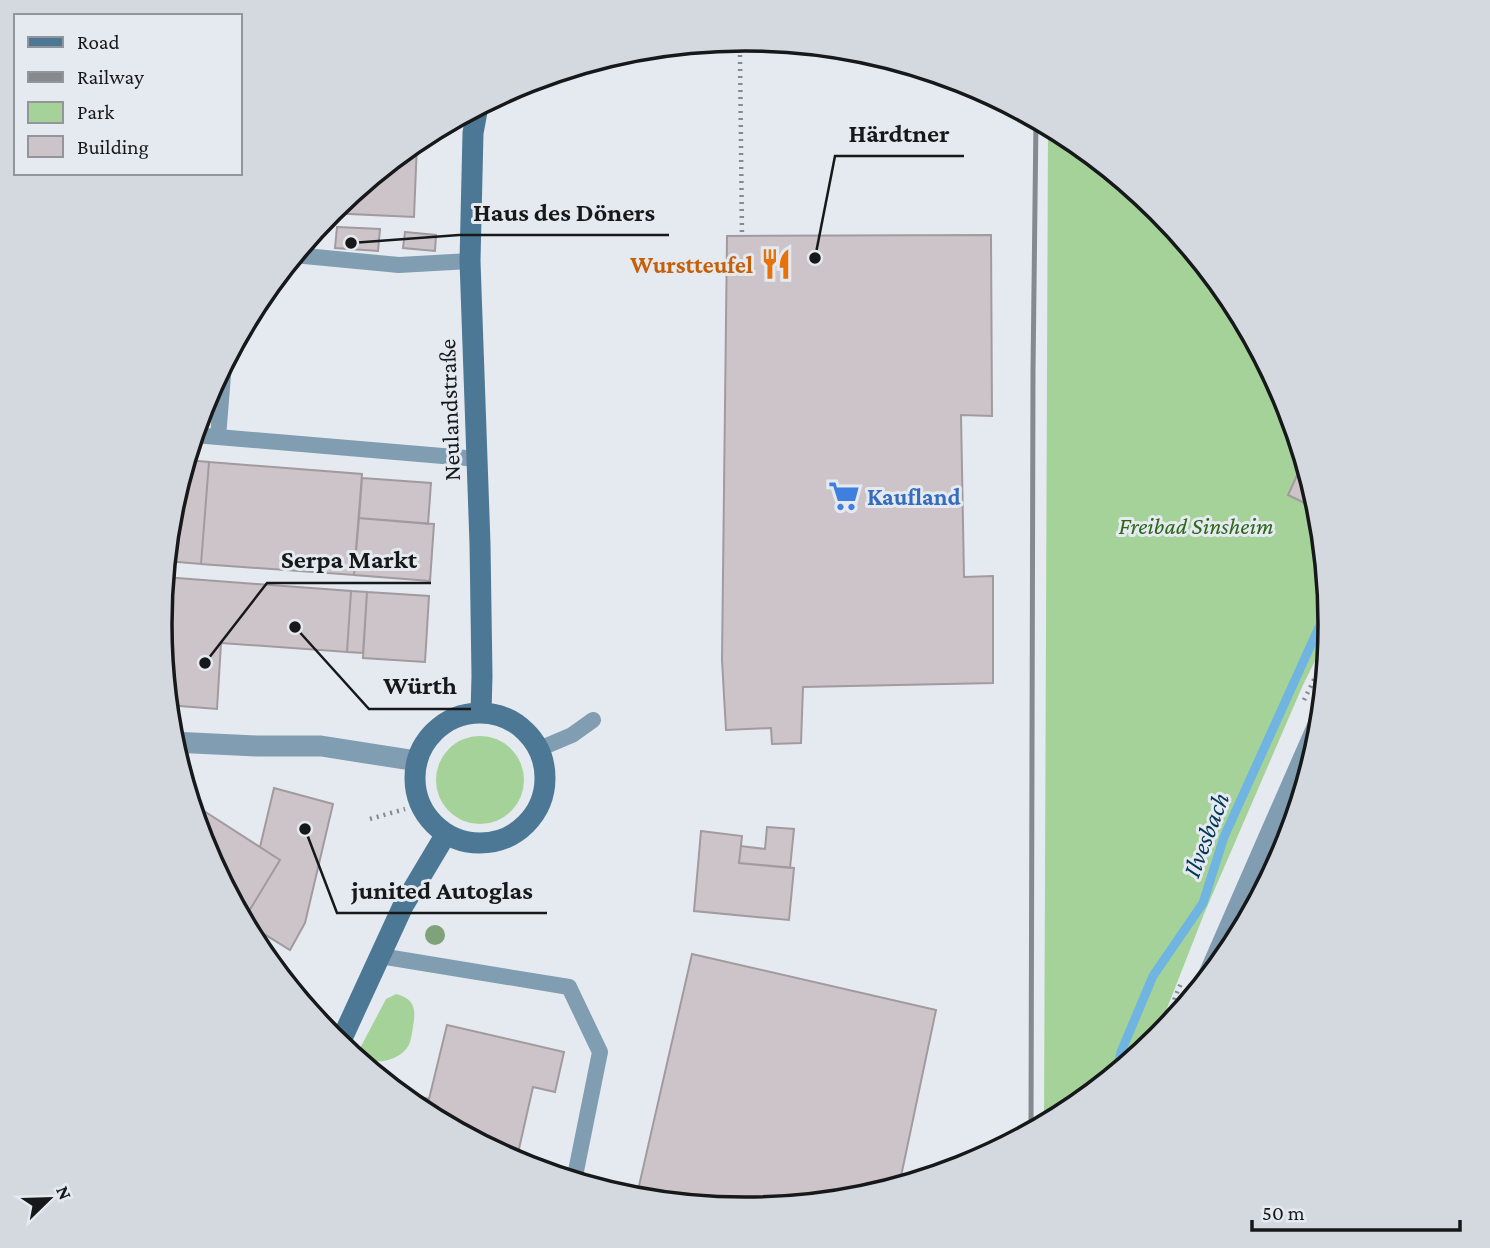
<svg xmlns="http://www.w3.org/2000/svg" width="1490" height="1248" font-family="'Crimson Pro',serif">
<style>
.green{fill:#a5d299}
.lines{fill:none;stroke-linecap:round;stroke-linejoin:round}
.stream{stroke:#70b4e2;stroke-width:9}
.building{fill:#ccc4c9;stroke:#a19a9e;stroke-width:2}
.path{stroke:#86898e;stroke-width:4.5;stroke-dasharray:2 5;stroke-linecap:butt}
.lane{stroke:#819db1;stroke-width:16}
.street{stroke:#819db1;stroke-width:21}
.secondary{stroke:#4d7895;stroke-width:21}
.rail{stroke:#868a8f;stroke-width:5}
.tree{fill:#7fa27a}
.labels{text-anchor:middle;dominant-baseline:central;stroke-width:6;stroke-linejoin:round;paint-order:stroke}
.food-label{font-size:24px;font-weight:bold;fill:#c56008;stroke:#e5eaf1;text-anchor:end}
.street-label{font-size:24px;fill:#16181a;stroke:#e5eaf1}
.shop-label{font-size:24px;font-weight:bold;fill:#366cbe;stroke:#e5eaf1;text-anchor:start}
.park-label{font-size:24px;font-style:italic;fill:#2c6718;stroke:#e5eaf1}
.water-label{font-size:26px;font-style:italic;fill:#003755;stroke:#e5eaf1}
.rim{fill:none;stroke:#16181a;stroke-width:3.5}
.leader{fill:none;stroke:#16181a;stroke-width:2.5}
.callout-dot{fill:#16181a;stroke:#e5eaf1;stroke-width:2.5}
.callout-label{font-size:26px;text-anchor:middle;font-weight:bold;fill:#16181a;stroke:#e5eaf1;stroke-width:6;stroke-linejoin:round;paint-order:stroke}
</style>
<rect width="100%" height="100%" fill="#e5eaf1"/>
<path class="green" d="M1048,125L1071,137L1159,210L1232,299L1286,400L1319,510L1330,624V631L1303,685L1204,914L1164,1016L1160,1037L1070,1111L1044,1125Z
M436 780a44 44 0 1 1 88 0a44 44 0 1 1-88 0Z
M396,994C419,1000 415,1014 412,1033C411,1038 410,1044 407,1048C399,1059 379,1065 367,1059C364,1057 361,1054 358,1052L386,999Z"/>
<g class="lines">
<path class="stream" d="M1116,1074L1121,1052L1153,976L1203,903L1224,837L1329,605"/>
</g>
<path class="building" d="M413,143H417L414,217L329,213Z
M337,227L380,229L378,251L335,248Z
M405,232L436,235L435,251L403,248Z
M991,235L992,416L961,415L964,577L993,576V683L803,687L801,743L772,744L771,728L726,730L722,660L727,236Z
M186,460L209,462L201,564L166,561L171,509Z
M1304,460L1319,510L1288,495Z
M209,462L362,474L354,575L201,564Z
M362,478L431,483L428,524L359,518Z
M359,518L434,524L430,581L354,575Z
M164,577L351,591L347,652L221,643L217,709L167,705L160,624Z
M351,591L367,592L363,653L347,652Z
M367,592L429,596L425,662L363,658Z
M274,788L333,804L305,923L290,950L243,921L280,860L260,847Z
M204,811L280,860L243,921L204,848L196,823Z
M767,827L794,829L790,868L739,863L741,846L765,849Z
M701,831L742,836L739,863L794,868L789,920L694,911Z
M692,954L936,1010L899,1186L859,1198L745,1210L636,1199Z
M447,1025L564,1052L555,1092L533,1087L516,1162L419,1111L406,1100L408,1094L429,1099Z"/>
<g class="lines">
<path class="path" d="M740,55L742,236
M1304,700L1328,651
M370,819L405,809
M1168,1027L1175,997L1182,981"/>
<path class="lane" d="M294,255L399,265L470,261
M194,435L218,437L224,363
M218,437L478,459
M539,749L572,735L593,720
M380,956L569,987L600,1052L574,1181"/>
<path class="street" d="M172,742L257,746H321L417,761
M1206,981L1321,718"/>
<path class="secondary" d="M478,106L473,133L470,261L480,544L482,676L481,713
M415 778a65 65 0 1 1 130 0a65 65 0 1 1-130 0Z
M339,1045L403,906L446,834"/>
<path class="rail" d="M1031,1132L1033,372L1036,119"/>
</g>
<circle class="tree" cx="435" cy="935" r="10"/>
<defs>
<symbol id="restaurant-bare" viewBox="-9 -9 18 18"><path d="M-5-6h1v4h1v-4h1v4h1v-4h1v5L-1.5 .5V6h-2V.5L-5-1ZM5-6V6H3V1.5H1.5Q1.5-4 5-6Z" fill="#e8710a" stroke="#e5eaf1" stroke-width="2.5" paint-order="stroke"/></symbol>
<symbol id="supermarket-bare" viewBox="-9 -9 18 18"><path d="M-6-5.5h2.5l.6 2H6L4.5 2H-2.5L-4.4-4H-6ZM-1.5 3.2a1.3 1.3 0 1 0 .1 0ZM3 3.2a1.3 1.3 0 1 0 .1 0Z" fill="#3f7fe0" stroke="#e5eaf1" stroke-width="2.5" paint-order="stroke"/></symbol>
</defs>
<g fill-rule="evenodd">
<use href="#restaurant-bare" x="754" y="242" width="44" height="44"/>
<use href="#supermarket-bare" x="822" y="474" width="44" height="44"/>
</g>
<g class="labels">
<g class="food-label">
<text x="753" y="264">Wurstteufel</text>
</g>
<g class="street-label">
<text transform="translate(449 410) rotate(-92)">Neulandstraße</text>
</g>
<g class="shop-label">
<text x="867" y="496">Kaufland</text>
</g>
<g class="park-label">
<text x="1196" y="525">Freibad Sinsheim</text>
</g>
<g class="water-label">
<text transform="translate(1206 835) rotate(-69)">Ilvesbach</text>
</g>
</g>
<path d="M0 0H1490V1248H0ZM172 624a573 573 0 1 1 1146 0a573 573 0 1 1-1146 0Z" fill="#d4d9e0" fill-rule="evenodd"/>
<path class="rim" d="M172 624a573 573 0 1 1 1146 0a573 573 0 1 1-1146 0Z"/>
<path class="leader" d="M815 258L835 156H964M351 243L459 235H669M205 663L267 583H431M295 627L369 709H471M305 829L337 913H547"/>
<g class="callout-dot">
<circle cx="815" cy="258" r="7"/>
<circle cx="351" cy="243" r="7"/>
<circle cx="205" cy="663" r="7"/>
<circle cx="295" cy="627" r="7"/>
<circle cx="305" cy="829" r="7"/>
</g>
<g class="callout-label">
<text x="899" y="142">Härdtner</text>
<text x="564" y="221">Haus des Döners</text>
<text x="349" y="568">Serpa Markt</text>
<text x="420" y="694">Würth</text>
<text x="442" y="899">junited Autoglas</text>
</g>
<rect x="14" y="14" width="228" height="161" fill="#e5eaf1" stroke="#92969b" stroke-width="2"/>
<rect x="28" y="37" width="35" height="10" fill="#4d7895" stroke="#92969b" stroke-width="2"/>
<text x="77" y="49" font-size="21" fill="#16181a">Road</text>
<rect x="28" y="72" width="35" height="10" fill="#868a8f" stroke="#92969b" stroke-width="2"/>
<text x="77" y="84" font-size="21" fill="#16181a">Railway</text>
<rect x="28" y="102" width="35" height="21" fill="#a5d299" stroke="#92969b" stroke-width="2"/>
<text x="77" y="119" font-size="21" fill="#16181a">Park</text>
<rect x="28" y="136" width="35" height="21" fill="#ccc4c9" stroke="#92969b" stroke-width="2"/>
<text x="77" y="154" font-size="21" fill="#16181a">Building</text>
<g transform="translate(49 1199) rotate(67)" stroke="#e5eaf1" stroke-width="5" paint-order="stroke">
<path d="M0-5L12 26L0 18L-12 26Z" fill="#16181a"/>
<text y="-10" font-size="19" font-weight="bold" text-anchor="middle" fill="#16181a">N</text>
</g>
<path d="M1252 1220v10h208v-10" fill="none" stroke="#16181a" stroke-width="3.5"/>
<text x="1262" y="1220" font-size="21" fill="#16181a" stroke="#e5eaf1" stroke-width="5" paint-order="stroke">50 m</text>
</svg>
